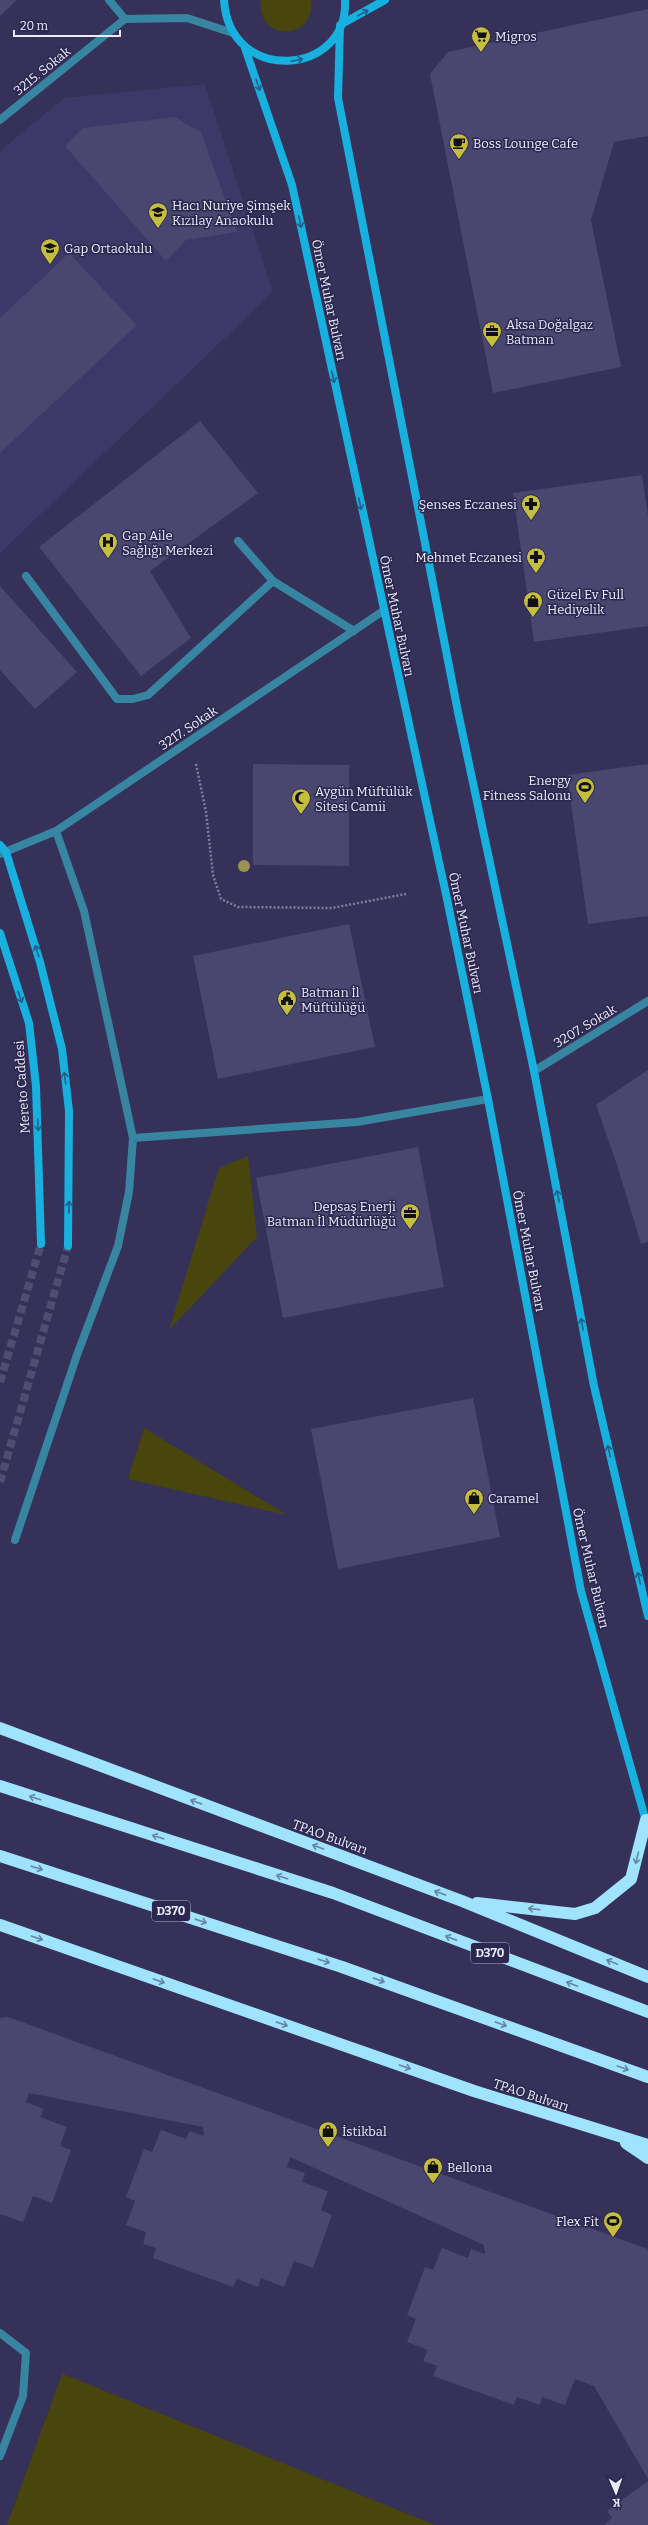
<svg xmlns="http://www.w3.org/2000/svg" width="648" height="2525" font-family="Bitter,serif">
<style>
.built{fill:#3c3867}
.green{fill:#49460d}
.building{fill:#494670}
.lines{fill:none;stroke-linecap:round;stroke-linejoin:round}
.secondary-tunnel{stroke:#504d71;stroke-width:8;stroke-dasharray:8 4;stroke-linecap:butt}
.path{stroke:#807d9c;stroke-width:2.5;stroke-dasharray:2 2;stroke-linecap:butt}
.lane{stroke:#3885a2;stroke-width:8}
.street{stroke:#3885a2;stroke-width:8}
.secondary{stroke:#17b0df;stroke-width:8}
.highway{stroke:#a0e3ff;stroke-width:12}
.tree{fill:#9a9354}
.oneway{stroke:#235e88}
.oneway2{stroke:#6685a6}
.labels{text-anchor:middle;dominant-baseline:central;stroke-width:3;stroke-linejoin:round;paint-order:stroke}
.shield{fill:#2b274e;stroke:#b2b1c8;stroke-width:1}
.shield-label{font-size:12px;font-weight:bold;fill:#ececfc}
.poi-label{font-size:13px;fill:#ececfc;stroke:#2b274e;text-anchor:start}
.street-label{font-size:13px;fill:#ececfc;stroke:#2b274e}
</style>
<rect width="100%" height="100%" fill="#353159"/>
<path class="built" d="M205,84L273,292L0,553V151L64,98Z"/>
<path class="green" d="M261,0H311C316,42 256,42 261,0Z
M248,1156L257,1237L169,1330L219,1168Z
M144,1428L287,1515L128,1479Z
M62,2374H63L435,2525H7Z"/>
<path class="building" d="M0,0H17L0,16Z
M648,9V136L614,142L591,220L621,367L493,393L430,74L448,52Z
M175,117L201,132L237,232L186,240L166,261L65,146L83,128Z
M69,253L137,325L0,453V318Z
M200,421L258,493L150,571L191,638L141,676L39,547Z
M642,475L648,516V626L534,642L513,493Z
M0,586L77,672L35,709L0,670Z
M253,764L349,765V866L253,865Z
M648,764V916L588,924L567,775Z
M349,924L375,1047L218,1079L193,956Z
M648,1070V1242L641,1244L617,1165L596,1105Z
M418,1147L444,1287L283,1318L256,1178Z
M473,1398L500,1537L338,1569L311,1429Z
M8,2017L648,2249V2479L594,2386L575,2379L565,2405L542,2397L540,2405L517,2397L514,2405L433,2376L437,2366L423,2361L428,2350L407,2342L416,2319L407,2315L425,2267L433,2270L442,2248L468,2258L471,2249L485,2254L484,2245L290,2157L287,2167L305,2173L302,2182L328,2191L321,2210L332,2215L313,2268L294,2261L284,2287L261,2278L258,2287L237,2279L233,2287L153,2258L156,2248L143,2244L146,2232L126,2225L135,2201L126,2197L144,2149L152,2152L161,2130L186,2139L190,2131L204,2136L203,2127L29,2093L26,2102L44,2109L40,2117L67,2127L60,2146L71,2150L52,2203L33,2196L23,2222L0,2214V2018Z
M648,2481V2525H604L612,2518L607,2511Z"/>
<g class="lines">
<path class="secondary-tunnel" d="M0,1382L41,1244
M0,1482L68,1246"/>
<path class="path" d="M196,764L206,812L213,875L221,899L238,907L332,908L406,894"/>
<path class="lane" d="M238,541L273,581L354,631
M26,576L117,699H133L148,695L273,581
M0,2333L26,2353L23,2396L0,2456"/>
<path class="street" d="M109,0L125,19
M0,120L125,19L187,18L233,33
M0,854L56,831L383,611
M534,1071L648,1001
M133,1138L357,1122L488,1099
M15,1540L77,1355L118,1246L129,1192L133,1138L84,911L56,831"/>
<path class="secondary" d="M224,0C229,85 349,77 345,0
M385,0L340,25L338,98L458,712L534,1071L594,1386L648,1616
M245,48L292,185L447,899L488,1099L581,1591L647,1825
M0,845L6,852L40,962L62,1049L69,1111L68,1246
M0,933L29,1023L36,1086L41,1244"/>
<path class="highway" d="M0,1728L462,1901L648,1977
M0,1786L333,1893L648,2012
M0,1856L342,1967L648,2077
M477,1903L575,1914L595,1908L631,1879L646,1820
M0,1925L474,2091L648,2145
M626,2143L648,2158"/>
</g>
<circle class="tree" cx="244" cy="866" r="6"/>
<defs><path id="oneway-shaft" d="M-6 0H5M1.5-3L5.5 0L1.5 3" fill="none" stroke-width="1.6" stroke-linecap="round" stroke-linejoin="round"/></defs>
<g class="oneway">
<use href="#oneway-shaft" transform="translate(363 13) rotate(-29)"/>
<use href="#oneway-shaft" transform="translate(297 60) rotate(-12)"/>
<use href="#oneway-shaft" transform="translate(258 85) rotate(71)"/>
<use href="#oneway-shaft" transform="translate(300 222) rotate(78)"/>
<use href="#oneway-shaft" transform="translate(333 377) rotate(78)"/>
<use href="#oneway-shaft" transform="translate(360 504) rotate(78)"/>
<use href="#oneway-shaft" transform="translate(37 951) rotate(-107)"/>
<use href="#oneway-shaft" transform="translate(20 997) rotate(71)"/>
<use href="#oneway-shaft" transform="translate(65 1078) rotate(-97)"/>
<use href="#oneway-shaft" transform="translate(38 1125) rotate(88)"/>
<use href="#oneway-shaft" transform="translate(558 1196) rotate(-101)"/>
<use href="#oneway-shaft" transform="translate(69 1207) rotate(-89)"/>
<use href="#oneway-shaft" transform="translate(582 1324) rotate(-101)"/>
<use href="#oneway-shaft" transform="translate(609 1451) rotate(-103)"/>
<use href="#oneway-shaft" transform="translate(639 1578) rotate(-103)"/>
</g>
<g class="oneway2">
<use href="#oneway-shaft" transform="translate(35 1798) rotate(-162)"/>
<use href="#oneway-shaft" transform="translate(196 1802) rotate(-160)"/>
<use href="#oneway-shaft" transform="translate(158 1837) rotate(-162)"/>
<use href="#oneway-shaft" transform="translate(318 1847) rotate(-160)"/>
<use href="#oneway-shaft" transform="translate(637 1858) rotate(104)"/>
<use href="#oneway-shaft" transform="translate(37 1868) rotate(18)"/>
<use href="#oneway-shaft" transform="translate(282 1877) rotate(-162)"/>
<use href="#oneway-shaft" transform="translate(440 1893) rotate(-160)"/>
<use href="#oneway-shaft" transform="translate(534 1909) rotate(-173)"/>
<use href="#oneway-shaft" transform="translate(201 1921) rotate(18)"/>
<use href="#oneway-shaft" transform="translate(37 1938) rotate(19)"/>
<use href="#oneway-shaft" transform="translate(451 1938) rotate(-159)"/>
<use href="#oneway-shaft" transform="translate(324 1961) rotate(18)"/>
<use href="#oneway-shaft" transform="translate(612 1962) rotate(-158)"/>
<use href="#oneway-shaft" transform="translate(379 1980) rotate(20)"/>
<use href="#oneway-shaft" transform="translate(159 1981) rotate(19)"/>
<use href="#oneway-shaft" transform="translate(572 1984) rotate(-159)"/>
<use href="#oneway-shaft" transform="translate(282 2024) rotate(19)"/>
<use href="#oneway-shaft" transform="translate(501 2024) rotate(20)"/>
<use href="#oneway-shaft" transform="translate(405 2067) rotate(19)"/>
<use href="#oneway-shaft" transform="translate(623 2068) rotate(20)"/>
</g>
<defs>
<symbol id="supermarket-pin" viewBox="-11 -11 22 30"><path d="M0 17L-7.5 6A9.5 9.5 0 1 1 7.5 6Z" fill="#c4bd3e" stroke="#2b274e"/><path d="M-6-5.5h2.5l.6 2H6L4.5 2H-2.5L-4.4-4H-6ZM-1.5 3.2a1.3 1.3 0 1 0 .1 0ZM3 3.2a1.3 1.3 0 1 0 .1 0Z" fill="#111"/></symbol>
<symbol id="cafe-pin" viewBox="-11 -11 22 30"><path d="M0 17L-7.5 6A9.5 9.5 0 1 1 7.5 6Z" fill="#c4bd3e" stroke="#2b274e"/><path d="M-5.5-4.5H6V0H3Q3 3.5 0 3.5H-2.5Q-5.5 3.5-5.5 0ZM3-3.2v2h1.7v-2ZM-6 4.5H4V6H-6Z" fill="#111"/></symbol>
<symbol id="school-pin" viewBox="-11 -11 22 30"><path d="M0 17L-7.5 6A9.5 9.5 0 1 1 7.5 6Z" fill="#c4bd3e" stroke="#2b274e"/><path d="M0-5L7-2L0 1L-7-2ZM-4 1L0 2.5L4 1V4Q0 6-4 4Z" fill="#111"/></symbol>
<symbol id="office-pin" viewBox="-11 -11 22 30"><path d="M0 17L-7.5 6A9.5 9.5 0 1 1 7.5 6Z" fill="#c4bd3e" stroke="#2b274e"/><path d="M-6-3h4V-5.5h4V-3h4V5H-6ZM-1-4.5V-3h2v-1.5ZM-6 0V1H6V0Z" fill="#111"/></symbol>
<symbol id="pharmacy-pin" viewBox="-11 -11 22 30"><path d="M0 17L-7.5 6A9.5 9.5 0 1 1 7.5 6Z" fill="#c4bd3e" stroke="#2b274e"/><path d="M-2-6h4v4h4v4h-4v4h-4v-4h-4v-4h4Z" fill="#111"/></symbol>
<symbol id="hospital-pin" viewBox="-11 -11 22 30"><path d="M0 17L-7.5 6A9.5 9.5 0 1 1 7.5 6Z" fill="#c4bd3e" stroke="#2b274e"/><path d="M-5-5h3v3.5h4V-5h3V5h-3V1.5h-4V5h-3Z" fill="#111"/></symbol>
<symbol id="shop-pin" viewBox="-11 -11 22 30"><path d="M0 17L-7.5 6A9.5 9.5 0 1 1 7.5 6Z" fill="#c4bd3e" stroke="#2b274e"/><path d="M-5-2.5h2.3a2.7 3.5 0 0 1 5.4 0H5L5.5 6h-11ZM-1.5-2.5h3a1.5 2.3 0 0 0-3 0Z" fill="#111"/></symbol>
<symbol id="stadium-pin" viewBox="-11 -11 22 30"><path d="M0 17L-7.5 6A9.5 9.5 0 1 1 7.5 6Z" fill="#c4bd3e" stroke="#2b274e"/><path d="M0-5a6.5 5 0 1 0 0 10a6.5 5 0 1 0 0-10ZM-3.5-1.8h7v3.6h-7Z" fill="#111"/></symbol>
<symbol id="mosque-pin" viewBox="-11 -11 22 30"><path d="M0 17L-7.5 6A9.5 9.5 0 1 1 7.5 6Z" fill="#c4bd3e" stroke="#2b274e"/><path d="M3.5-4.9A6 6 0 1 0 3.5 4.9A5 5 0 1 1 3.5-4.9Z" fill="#111"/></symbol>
<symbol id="civic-pin" viewBox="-11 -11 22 30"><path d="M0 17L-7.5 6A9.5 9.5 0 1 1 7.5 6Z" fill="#c4bd3e" stroke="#2b274e"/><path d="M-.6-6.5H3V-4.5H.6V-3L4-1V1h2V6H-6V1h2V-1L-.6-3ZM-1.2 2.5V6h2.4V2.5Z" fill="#111"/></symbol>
</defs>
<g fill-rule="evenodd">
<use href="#supermarket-pin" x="470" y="25" width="22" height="30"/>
<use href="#cafe-pin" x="448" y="132" width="22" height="30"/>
<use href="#school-pin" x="147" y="201" width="22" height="30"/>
<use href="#school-pin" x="39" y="237" width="22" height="30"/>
<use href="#office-pin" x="481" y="320" width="22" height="30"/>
<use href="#pharmacy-pin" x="520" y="493" width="22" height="30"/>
<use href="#hospital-pin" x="97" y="531" width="22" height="30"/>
<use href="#pharmacy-pin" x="525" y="546" width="22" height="30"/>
<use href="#shop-pin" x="522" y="590" width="22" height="30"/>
<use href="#stadium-pin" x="574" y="776" width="22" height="30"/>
<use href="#mosque-pin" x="290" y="787" width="22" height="30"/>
<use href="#civic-pin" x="276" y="988" width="22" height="30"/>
<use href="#office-pin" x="399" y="1202" width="22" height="30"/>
<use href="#shop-pin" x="463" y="1487" width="22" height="30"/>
<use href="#shop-pin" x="317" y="2120" width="22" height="30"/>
<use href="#shop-pin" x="422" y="2156" width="22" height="30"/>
<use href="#stadium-pin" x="602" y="2210" width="22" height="30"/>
</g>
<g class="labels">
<g class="shield">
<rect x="152" y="1901" width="38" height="20" rx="3"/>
<rect x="471" y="1943" width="38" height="20" rx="3"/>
</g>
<g class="shield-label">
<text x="171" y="1911">D370</text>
<text x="490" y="1953">D370</text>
</g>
<g class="poi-label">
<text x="495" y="36">Migros</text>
<text x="473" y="143">Boss Lounge Cafe</text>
<text x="172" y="205">Hacı Nuriye Şimşek<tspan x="172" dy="15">Kızılay Anaokulu</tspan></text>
<text x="64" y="248">Gap Ortaokulu</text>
<text x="506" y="324">Aksa Doğalgaz<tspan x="506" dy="15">Batman</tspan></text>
<text x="517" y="504" text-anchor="end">Şenses Eczanesi</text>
<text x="122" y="535">Gap Aile<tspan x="122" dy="15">Sağlığı Merkezi</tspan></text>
<text x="522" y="557" text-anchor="end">Mehmet Eczanesi</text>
<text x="547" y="594">Güzel Ev Full<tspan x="547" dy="15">Hediyelik</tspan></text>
<text x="571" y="780" text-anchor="end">Energy<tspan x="571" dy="15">Fitness Salonu</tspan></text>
<text x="315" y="791">Aygün Müftülük<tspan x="315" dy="15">Sitesi Camii</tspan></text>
<text x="301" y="992">Batman İl<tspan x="301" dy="15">Müftülüğü</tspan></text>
<text x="396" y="1206" text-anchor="end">Depsaş Enerji<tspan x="396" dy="15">Batman İl Müdürlüğü</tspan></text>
<text x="488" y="1498">Caramel</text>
<text x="342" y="2131">İstikbal</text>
<text x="447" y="2167">Bellona</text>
<text x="599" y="2221" text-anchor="end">Flex Fit</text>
</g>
<g class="street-label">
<text transform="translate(42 71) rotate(-39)">3215. Sokak</text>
<text transform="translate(329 300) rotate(78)">Ömer Muhar Bulvarı</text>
<text transform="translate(397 616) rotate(78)">Ömer Muhar Bulvarı</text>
<text transform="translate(188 728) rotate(-34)">3217. Sokak</text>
<text transform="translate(466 933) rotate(78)">Ömer Muhar Bulvarı</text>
<text transform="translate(585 1026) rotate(-31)">3207. Sokak</text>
<text transform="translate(22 1087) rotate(-94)">Mereto Caddesi</text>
<text transform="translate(529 1251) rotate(79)">Ömer Muhar Bulvarı</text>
<text transform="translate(591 1568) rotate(77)">Ömer Muhar Bulvarı</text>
<text transform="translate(330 1837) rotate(20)">TPAO Bulvarı</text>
<text transform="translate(531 2095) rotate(18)">TPAO Bulvarı</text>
</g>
</g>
<g transform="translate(616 2493) rotate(178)" stroke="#2b274e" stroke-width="3" paint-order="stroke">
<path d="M0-3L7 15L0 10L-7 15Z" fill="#ececfc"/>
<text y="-6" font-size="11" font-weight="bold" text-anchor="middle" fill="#ececfc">K</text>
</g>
<path d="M14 30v6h106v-6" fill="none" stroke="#ececfc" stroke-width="2"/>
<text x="20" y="30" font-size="12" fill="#ececfc" stroke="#2b274e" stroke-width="3" paint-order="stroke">20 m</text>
</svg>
